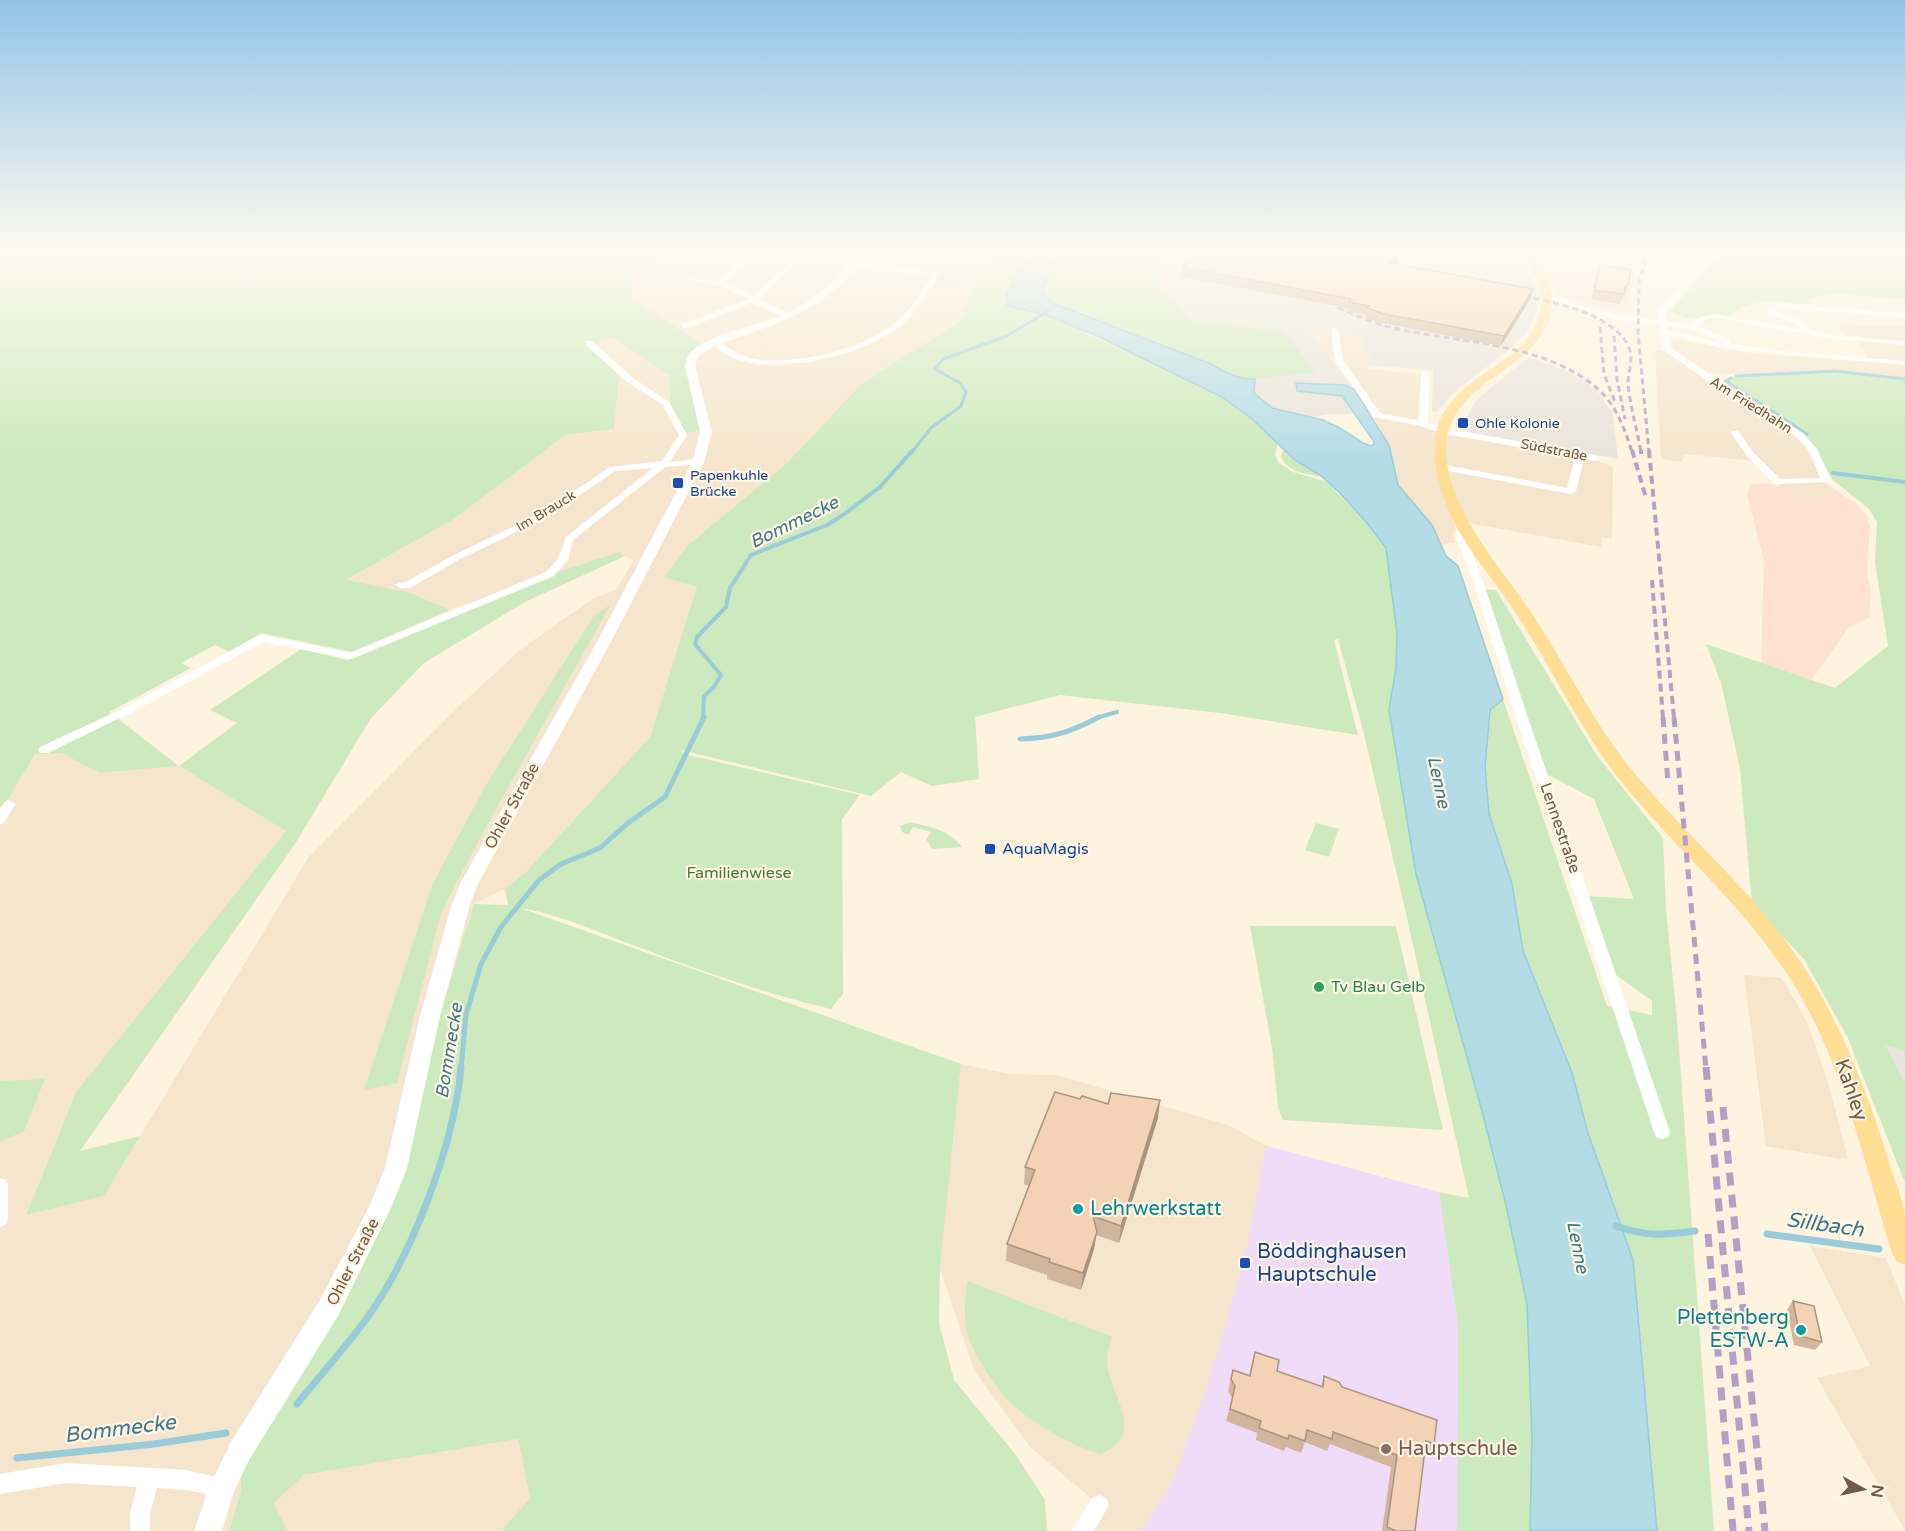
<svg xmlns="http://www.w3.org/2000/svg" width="1905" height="1531" font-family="'Varela Round',sans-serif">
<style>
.residential{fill:#f5e5cd}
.commercial{fill:#fee1d1}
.industrial{fill:#eae3db}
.education{fill:#f0dbf9}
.green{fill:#cceabd}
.water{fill:#b3dce6;stroke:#99cbd9;stroke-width:1.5}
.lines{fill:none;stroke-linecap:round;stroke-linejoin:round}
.stream-far3{stroke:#99cbd9;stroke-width:3}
.stream-far2{stroke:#99cbd9;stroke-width:4}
.stream-far1{stroke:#99cbd9;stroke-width:5}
.stream{stroke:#99cbd9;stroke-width:7}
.street{fill:#fff;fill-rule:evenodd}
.secondary{fill:#fff;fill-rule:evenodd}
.primary{fill:#ffde93;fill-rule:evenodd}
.rail-far3{stroke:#b69ec5;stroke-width:3;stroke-dasharray:6 4;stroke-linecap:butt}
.rail-far2{stroke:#b69ec5;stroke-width:4;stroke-dasharray:8 5;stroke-linecap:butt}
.rail-far1{stroke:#b69ec5;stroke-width:5;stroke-dasharray:10 7;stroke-linecap:butt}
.rail{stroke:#b69ec5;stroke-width:7;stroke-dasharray:13 9;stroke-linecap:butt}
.wall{fill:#d1b59c}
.shaded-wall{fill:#aa937f}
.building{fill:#f3d2b5;stroke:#aa937f;stroke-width:1.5}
.transit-dot{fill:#1a4fb4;stroke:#fff7e5;stroke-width:2}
.leisure-dot{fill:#2e9e5b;stroke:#fff7e5;stroke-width:2}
.culture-dot{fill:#0f9aa8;stroke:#fff7e5;stroke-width:2}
.education-dot{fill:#8d6e63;stroke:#fff7e5;stroke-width:2}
.labels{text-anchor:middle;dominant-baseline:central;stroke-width:4.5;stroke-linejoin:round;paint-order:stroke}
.far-street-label{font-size:14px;fill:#735946;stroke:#fff7e5}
.far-transit-label{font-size:14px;fill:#164399;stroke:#fff7e5;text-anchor:start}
.street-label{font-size:16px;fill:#735946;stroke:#fff7e5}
.transit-label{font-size:16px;fill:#164399;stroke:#fff7e5;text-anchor:start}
.park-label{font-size:16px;fill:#4c7a3e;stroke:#fff7e5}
.leisure-label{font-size:16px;fill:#27864d;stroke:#fff7e5;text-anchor:start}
.water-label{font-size:18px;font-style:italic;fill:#3f7788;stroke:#fff7e5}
.near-street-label{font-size:20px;fill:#735946;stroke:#fff7e5}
.near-culture-label{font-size:20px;fill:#0d838f;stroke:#fff7e5;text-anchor:start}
.near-transit-label{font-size:20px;fill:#164399;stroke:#fff7e5;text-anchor:start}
.near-education-label{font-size:20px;fill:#785e54;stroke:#fff7e5;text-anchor:start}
.near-water-label{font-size:21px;font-style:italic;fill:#3f7788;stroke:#fff7e5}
</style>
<rect width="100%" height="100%" fill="#fdf3de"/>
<path class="residential" d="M714,250H982L991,256L979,275L960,322L861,384L788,462L687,546L665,578L697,586L650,737L527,871L505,889L474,904L380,1208L240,1450L241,1491L229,1531H0V806H4L35,754L61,753L100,773L179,766L286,831L76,1092L26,1215L104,1196L308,858L456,709L521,649L594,598L616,590L634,560L625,556L555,573L450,610L411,593L345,581L454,519L566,435L614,429L587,344L613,337L670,376V403L687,366L703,344L630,299L628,270L655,266L669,256L700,254Z
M1837,324L1905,327V378L1806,371L1735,374L1697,373L1794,436L1805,446L1826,483L1840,493L1804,501L1777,486L1781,484L1764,462L1685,454L1682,462L1661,459L1655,350L1675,352L1671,340H1679L1758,354L1871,362L1856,338L1846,337Z
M1307,326L1338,329L1339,335L1363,338L1374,353L1368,362L1369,369L1421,374L1417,421L1421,426L1450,434L1601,462L1613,467L1612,539L1602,537L1601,547L1452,520L1456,529L1453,534L1455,543L1441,544L1432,525L1398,485L1389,445L1374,417H1381L1382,414L1376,410L1342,359L1331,357Z
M1744,975L1782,978L1807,1022L1827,1079L1848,1158L1840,1159L1766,1146Z
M961,1064L1010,1074L1057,1075L1228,1125L1267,1146L1439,1192L1457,1531H1078L1099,1505L1030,1447L974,1370L940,1269Z
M1810,1246L1886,1258L1905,1306V1530L1817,1378L1870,1366Z
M518,1439L530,1498L501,1531H287L273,1503L304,1475Z"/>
<path class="commercial" d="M1536,250H1640L1631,287L1628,313L1600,308L1557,295Z
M1765,483L1777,486L1804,501L1840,493L1856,503L1866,515L1870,525L1867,572L1871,595L1869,618L1848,628L1812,680L1761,663L1764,562L1747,493L1752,484Z"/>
<path class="industrial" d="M1170,250H1515L1536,288L1537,310L1532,323L1524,335L1506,352L1455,391L1437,412L1432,411L1433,370L1368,365V362L1373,353L1365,352L1363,338L1339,335L1338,329L1307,326L1354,389L1345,385L1296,383L1342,396L1355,414H1328L1314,417L1272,408L1254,393L1255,379L1316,373L1225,327L1195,322L1159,289Z
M1529,357L1566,371L1585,381L1600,394L1613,414L1618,459L1463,431L1468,421V415L1476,400Z
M1886,1046L1905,1050V1083Z"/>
<path class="education" d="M1266,1146L1439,1192L1458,1326L1457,1531H1136L1143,1529L1172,1483L1209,1381L1245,1257Z"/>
<path class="green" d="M0,250H714L700,254L669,256L655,266L629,270L636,281L631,299L703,344L689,356L702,430L686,433L670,403V376L613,337L587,344L619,375L614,429L566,435L454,519L346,580L411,593L450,610L352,652L261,633L230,652L215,645L181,663L191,668L109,712L179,766L237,723L210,710L301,649L347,660L354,658L555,573L619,552L625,556L525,602L424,663L371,718L295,844L80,1151L140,1136L104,1196L26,1215L76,1092L286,831L179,766L100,773L61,753L35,754L4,806H0Z
M982,250H1038L1026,262L1006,305L1048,316L1188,379L1220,396L1252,419L1278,443L1275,454L1279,463L1293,472L1327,482L1367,523L1386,548L1397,634L1396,668L1389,710L1416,874L1482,1111L1506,1205L1527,1304L1532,1437L1530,1531H1457L1458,1326L1439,1192L1469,1198L1407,918L1364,734L1338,639L1334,640L1358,735L1220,713L1060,695L975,717L979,779L932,786L901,772L871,796L681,750L684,754L860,795L842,819L843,994L831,1009C766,994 701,971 638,947C600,933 560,914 520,908L961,1064L940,1269L939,1323L954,1380L1016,1455L1045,1500L1047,1531H501L530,1498L518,1439L304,1475L274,1503L287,1531H229L241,1491L240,1451L380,1208L474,904L508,905L505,889L527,871L650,737L697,586L664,578L687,546L788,462L861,384L959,322L979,275L991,256Z
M1067,250H1170L1159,289L1195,322L1283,331L1316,373L1245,380L1162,344L1055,304L1045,298L1042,291L1056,258Z
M1720,250H1905V299L1833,294L1809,299L1808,305C1789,303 1766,299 1748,305C1739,308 1732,315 1723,318C1705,324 1686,320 1670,310L1708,269Z
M949,270L971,274L970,285L932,287L943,271Z
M1824,370L1905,378V1050L1886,1046L1905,1083V1183L1848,1038L1804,959L1752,904L1740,769L1721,683L1706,644L1835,688L1888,646L1875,563L1877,522L1869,509L1832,479L1816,450L1804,435L1723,381L1724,379L1743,374Z
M1284,449L1295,460L1323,477C1308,474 1287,473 1281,456Z
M1483,589L1496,590L1597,756L1663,838L1666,910L1677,1020L1714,1531H1657L1633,1260L1588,1132L1572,1073L1523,951L1512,884L1489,814L1485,767L1490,710L1503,699L1607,1006L1652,1015V1001L1616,975L1586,896L1634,899L1594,799L1543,772Z
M611,604L482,834L441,913L397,1083L364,1090L433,883L486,785L593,617Z
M910,822C930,827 950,830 962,847L932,849L926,839L931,832L913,827L909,835L902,832L900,826Z
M1316,823L1339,829L1329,857L1305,850Z
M1250,926H1396L1443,1130L1283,1120L1278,1107L1272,1048Z
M45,1079L24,1131L0,1142V1081Z
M967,1281L1112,1337C1110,1344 1107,1353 1107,1360C1107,1394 1150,1432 1101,1454C1074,1447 1026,1420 1007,1399C994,1385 974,1354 968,1336C963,1319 965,1299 967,1281Z"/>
<path class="water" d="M1038,250H1067L1056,258L1042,291L1046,298L1055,304L1211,364C1224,372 1239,380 1255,379L1254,393L1272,408L1323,420L1340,428L1363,443L1371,446L1374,444L1373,440L1342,396L1297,391L1296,383L1345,385L1354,389L1389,445L1398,485L1432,525L1446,556L1458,566L1503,699L1490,710L1485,767L1489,814L1512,884L1523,951L1572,1073L1588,1133L1633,1260L1657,1531H1530L1532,1437L1527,1304L1506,1205L1482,1111L1416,874L1389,710L1396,668L1397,634L1386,548L1367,523L1339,492L1320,475L1295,460L1252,419L1220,396L1097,336L1048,316L1006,305C1004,289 1027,261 1038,250Z"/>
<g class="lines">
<path class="stream-far3" d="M1736,376L1835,371L1905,379
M1731,378L1726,381L1807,434
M912,452L931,428L961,406L966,392L960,383L935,369L943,359L1007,336L1048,311"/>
<path class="stream-far2" d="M1833,473L1905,482
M703,718L704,696L714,687L721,675L695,644L697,637L726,607L730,588L751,555L827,525L843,515L880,487L913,450
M1096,718L1117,712"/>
<path class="stream-far1" d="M1020,739C1052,738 1071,732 1099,717
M461,1069L466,1015L481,964L501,927L539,880L561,864L600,848L628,823L665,797L704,717"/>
<path class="stream" d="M1616,1226C1649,1237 1661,1235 1695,1231
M1767,1234L1879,1249
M297,1404C319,1377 343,1350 364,1322C411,1259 454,1146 461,1067
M17,1458L154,1444L226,1433"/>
<path class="street" d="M754,250H760L725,283L754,296L802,250H808L759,299L791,314V318H785L752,303L688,328H682V324L749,299L718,285L686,279V277L718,281Z
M1435,250H1441L1439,258L1426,262V260L1434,256Z
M1715,250H1721L1665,313L1666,321L1691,325L1698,317L1717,314L1803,330L1794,323L1768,313L1769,306L1778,304L1905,313V317L1779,308L1775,310L1799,320L1811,331L1831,335L1905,341V345L1831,339L1717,318L1703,321L1698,326L1729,339L1730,344L1784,351L1905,361V365L1726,349L1668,335L1670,347L1736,392L1803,433L1817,449L1831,480L1829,482L1775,484L1747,456L1731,433L1732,431H1738L1753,452L1780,479L1820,478L1809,450L1797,437L1730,396L1663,350L1659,325L1615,319L1543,297L1547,295L1616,315L1658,320V311ZM1667,326L1691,329L1722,343L1667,330Z
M852,263L936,272L939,274C928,292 917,312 901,326C867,353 799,369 756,364C739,362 723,354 710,343L717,341C729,348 740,356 754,359C796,366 862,349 895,323C911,311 921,292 932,276L850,266V264Z
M1331,327L1338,329L1343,360L1380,413L1420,421L1421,373L1425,371L1429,373L1428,423L1442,428L1596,455L1600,458L1596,461L1584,458L1576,491L1571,494L1438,469V465L1441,464L1567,488L1575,457L1440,433L1422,426L1374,417L1335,360Z
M586,341H592L633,378L669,402L687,435L670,462L698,459L701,460V464L665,467L573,540L568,560L554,576L351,659L263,642L130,713L48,753H40L38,750L40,747L122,709L258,636L262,635L350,653L546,572L558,559L566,537L653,468L615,471L548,517L460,559L410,588H400L395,585L400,582L404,583L454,555L542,513L610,467L662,461L679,435L663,405L627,382L586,345Z
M1466,526L1471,529L1466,532V538L1485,587L1527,715L1670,1132L1668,1137L1662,1139L1656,1137L1654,1132L1515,715L1475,587L1456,538L1458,528Z
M9,800L15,804L4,823L0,824V809L5,801Z
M0,1178L6,1180L8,1185V1219L6,1224L0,1227Z
M66,1463L186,1470L229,1480L232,1487L229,1494L222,1497L186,1490L157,1488L150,1513V1531H130V1513L137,1487L66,1483L0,1494V1474Z
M1099,1495L1106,1498L1109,1505L1094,1531H1072L1092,1498Z"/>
<path class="secondary" d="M857,250H866C843,298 795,318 748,334C731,340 712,345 698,357L695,366L712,432L704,462L612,640L479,882L470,904L440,1016L407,1168L391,1208L338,1316L249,1460L234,1491L222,1531H194L209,1487L231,1442L320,1300L370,1205L385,1168L420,1016L452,904L461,882L598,640L692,462L700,432L685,366C686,362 687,357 690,353C707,334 768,323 793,310C818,297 844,275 857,250Z"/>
<path class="primary" d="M1521,250H1531C1539,264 1552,282 1552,299C1552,389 1394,371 1464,513C1484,553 1515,586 1538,623C1571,674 1597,729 1636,775C1679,827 1729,870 1771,922C1829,992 1861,1073 1888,1159C1893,1177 1903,1198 1905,1216C1905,1232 1905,1249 1905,1265L1896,1261L1892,1253C1864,1163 1844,1066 1794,985C1748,910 1680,853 1624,785C1580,731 1552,667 1513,609C1492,576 1463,546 1448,509C1389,364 1540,387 1542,299C1542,282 1529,265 1521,250Z"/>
<path class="rail-far3" d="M1649,250L1639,282L1638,333L1649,452
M1514,294C1547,300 1620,314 1630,351C1633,361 1628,373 1628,383C1630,407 1637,429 1641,452
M1338,308C1358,316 1378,325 1398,329C1463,343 1555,344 1604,395C1618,410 1626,433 1632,452
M1600,327L1604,374L1615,402
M1614,336L1617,379L1625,419"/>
<path class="rail-far2" d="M1632,450L1646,498
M1641,450V454
M1649,450L1674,718
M1652,580L1663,718"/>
<path class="rail-far1" d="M1663,717L1668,783
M1674,717L1706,1069"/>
<path class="rail" d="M1706,1067L1749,1531
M1723,1107L1765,1531
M1708,1234L1733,1531"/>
</g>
<path class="wall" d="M1197,250H1346L1345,255L1368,259L1397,261L1395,264L1531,298L1501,346L1382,323L1365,318L1366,315L1348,312V308L1182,277L1183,267L1199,253V250Z
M1600,265L1628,286L1625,296H1623L1620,304L1591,299Z
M1080,1099L1158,1118L1119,1243L1096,1235L1094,1249L1081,1290L1047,1279V1275L1006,1261L1007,1244L1029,1186L1024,1184L1025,1167Z
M1793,1301L1822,1342L1815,1350L1794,1345L1787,1310Z
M1255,1352L1277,1371L1321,1387L1324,1376L1342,1387L1434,1444L1428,1456L1424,1455L1415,1531H1382L1391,1467L1330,1444L1327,1451L1305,1442L1301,1453L1286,1447L1284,1451L1256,1440L1257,1433L1226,1421L1232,1398L1228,1391L1233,1370L1249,1376Z"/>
<path class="shaded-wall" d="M1399,252L1397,261L1387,273L1389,263Z
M1533,289L1531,298L1501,346L1504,336Z
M1160,1100L1158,1118L1119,1243L1121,1226Z
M1097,1232L1094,1249L1081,1290L1083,1273Z"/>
<path class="building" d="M1202,250H1340H1339L1346,252L1343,255L1368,259L1378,250H1388L1399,252L1389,263L1533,289L1504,336L1384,314L1367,308L1369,306L1349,302L1351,299L1183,267Z
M1600,265L1631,270L1628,286H1625L1624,294L1594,290Z
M1055,1092L1080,1099L1082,1096L1108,1104L1111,1093L1160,1100L1121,1226L1093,1216L1097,1232L1083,1273L1049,1262L1050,1259L1007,1244L1035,1170L1025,1167Z
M1793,1301L1814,1306L1822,1342L1800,1336Z
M1255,1352L1279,1360L1277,1371L1323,1387L1324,1376L1339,1382L1342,1387L1437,1420L1434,1444L1426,1441L1415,1531H1396L1387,1527L1397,1455L1333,1432L1332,1439L1307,1430L1305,1441L1289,1435L1288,1439L1259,1428L1261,1421L1230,1409L1235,1386L1231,1379L1233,1370L1250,1376Z"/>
<linearGradient id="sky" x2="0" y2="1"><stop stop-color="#93c4e7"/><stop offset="0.54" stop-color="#fefaf0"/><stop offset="1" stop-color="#fefaf0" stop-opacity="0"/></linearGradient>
<rect width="1905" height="464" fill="url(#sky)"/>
<g class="transit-dot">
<rect x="1457" y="417" width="12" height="12" rx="3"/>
<rect x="672" y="477" width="12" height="12" rx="3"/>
<rect x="984" y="843" width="12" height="12" rx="3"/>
<rect x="1239" y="1257" width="12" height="12" rx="3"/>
</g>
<circle class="leisure-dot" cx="1319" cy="987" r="6"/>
<g class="culture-dot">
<circle cx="1078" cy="1209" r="6"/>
<circle cx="1801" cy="1330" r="6"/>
</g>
<circle class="education-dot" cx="1386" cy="1449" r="6"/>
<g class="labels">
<g class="far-street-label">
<text transform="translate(1751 405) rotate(32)">Am Friedhahn</text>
<text transform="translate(1554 450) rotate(11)">Südstraße</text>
<text transform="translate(546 511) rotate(-31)">Im Brauck</text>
</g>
<g class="far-transit-label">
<text x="1475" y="423">Ohle Kolonie</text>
<text x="690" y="475">Papenkuhle<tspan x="690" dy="16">Brücke</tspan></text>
</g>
<g class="street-label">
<text transform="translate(512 806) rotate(-61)">Ohler Straße</text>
<text transform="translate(1560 828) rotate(71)">Lennestraße</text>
<text transform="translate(353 1262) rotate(-63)">Ohler Straße</text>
</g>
<g class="transit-label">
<text x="1002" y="849">AquaMagis</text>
</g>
<g class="park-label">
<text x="739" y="873">Familienwiese</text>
</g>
<g class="leisure-label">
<text x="1331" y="987">Tv Blau Gelb</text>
</g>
<g class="water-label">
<text transform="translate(794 522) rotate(-26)">Bommecke</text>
<text transform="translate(1439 782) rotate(78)">Lenne</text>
<text transform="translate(449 1051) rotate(-81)">Bommecke</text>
<text transform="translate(1578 1247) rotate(79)">Lenne</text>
</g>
<g class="near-street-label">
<text transform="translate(1851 1090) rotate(71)">Kahley</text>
</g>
<g class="near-culture-label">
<text x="1090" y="1209">Lehrwerkstatt</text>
<text x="1789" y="1318" text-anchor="end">Plettenberg<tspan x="1789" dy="23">ESTW-A</tspan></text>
</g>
<g class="near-transit-label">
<text x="1257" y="1252">Böddinghausen<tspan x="1257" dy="23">Hauptschule</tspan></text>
</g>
<g class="near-education-label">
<text x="1398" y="1449">Hauptschule</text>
</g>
<g class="near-water-label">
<text transform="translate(1825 1225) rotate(8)">Sillbach</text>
<text transform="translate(120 1429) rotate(-7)">Bommecke</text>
</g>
</g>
<g transform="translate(1863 1489) rotate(98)" stroke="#fff7e5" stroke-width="4.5" paint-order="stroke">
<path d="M0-4.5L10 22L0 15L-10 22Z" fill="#735946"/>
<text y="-9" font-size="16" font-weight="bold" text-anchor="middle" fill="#735946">N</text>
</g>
</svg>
